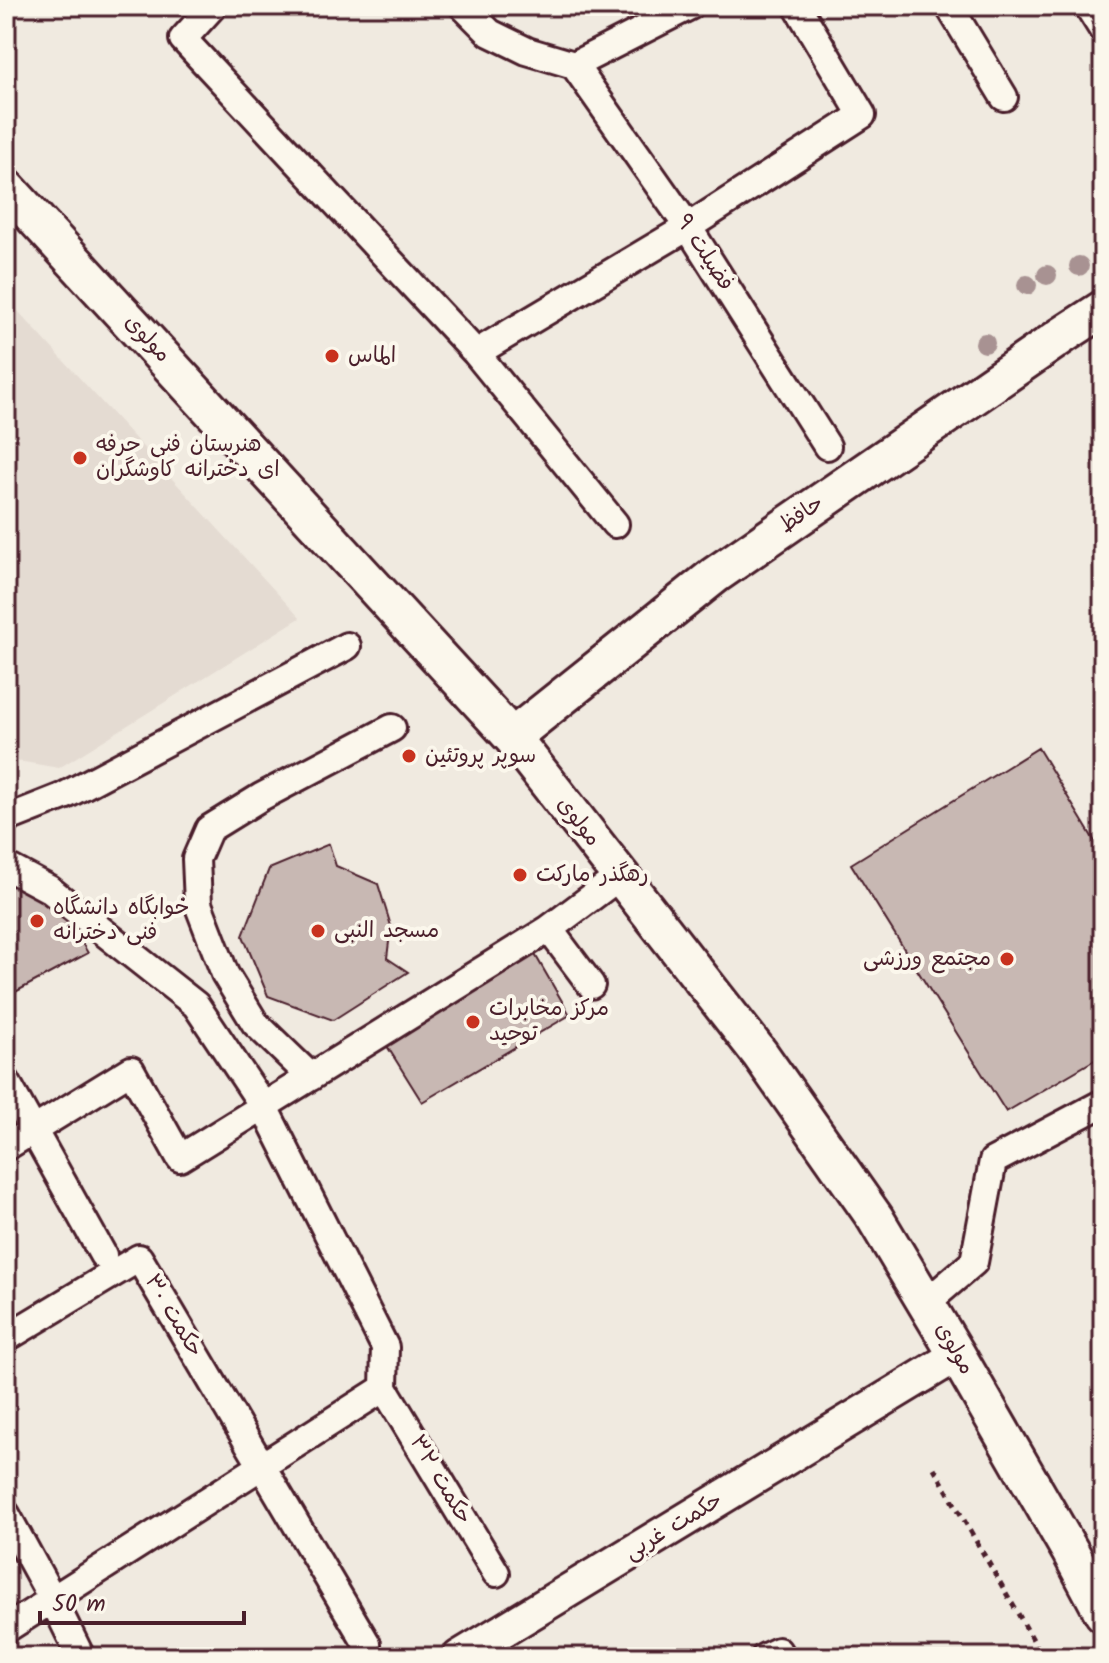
<svg xmlns="http://www.w3.org/2000/svg" width="1109" height="1663" font-family="Kalam,'Playpen Sans Arabic',sans-serif">
<style>
.built{fill:#e4dbd2}
.building{fill:#c8b8b3;stroke:#4a1f2b;stroke-width:2}
.lines{fill:none;stroke-linecap:round;stroke-linejoin:round}
.minor-casing{stroke:#4a1f2b;stroke-width:32}
.tertiary-casing{stroke:#4a1f2b;stroke-width:38}
.secondary-casing{stroke:#4a1f2b;stroke-width:42}
.path{stroke:#4a1f2b;stroke-width:5;stroke-dasharray:6 6;stroke-linecap:butt}
.minor{stroke:#fbf7ec;stroke-width:26}
.tertiary{stroke:#fbf7ec;stroke-width:32}
.secondary{stroke:#fbf7ec;stroke-width:36}
.tree{fill:#a89292}
.poi-dot{fill:#c8321e;stroke:#fbf7ec;stroke-width:3}
.labels{text-anchor:middle;dominant-baseline:central;stroke-width:8;stroke-linejoin:round;paint-order:stroke}
.street-label{font-size:22px;fill:#4a1f2b;stroke:#fbf7ec}
.poi-label{font-size:22px;fill:#4a1f2b;stroke:#fbf7ec;text-anchor:start}
</style>
<rect width="100%" height="100%" fill="#f0eae0"/>
<filter id="ink" filterUnits="userSpaceOnUse"><feTurbulence type="fractalNoise" baseFrequency=".0125" numOctaves="2"/><feDisplacementMap in="SourceGraphic" scale="16" xChannelSelector="R" yChannelSelector="G"/><feConvolveMatrix kernelMatrix="1 2 1 2 8 2 1 2 1" color-interpolation-filters="sRGB"/></filter>
<g filter="url(#ink)">
<path class="built" d="M6,298L300,618L59,768L6,759Z"/>
<path class="building" d="M1038,748L1103,855V1055L1006,1112L851,864Z
M329,844L336,866L378,884L391,926L387,958L408,972L333,1020L268,996L243,936L269,869Z
M6,866L49,889L88,953L6,997Z
M526,939L570,1015L422,1102L377,1030Z"/>
<g class="lines">
<defs>
<path id="minor" d="M213,6L183,39L476,353L615,524
M463,6L490,33L527,51L574,65L690,6
M949,6L1004,97
M1088,6L1103,30
M574,65L688,227L827,446
M476,353L688,227L862,115L797,6
M6,819L64,796L347,646
M6,866L49,889L196,1005L264,1107L385,1347L384,1388
M549,929L591,985
M311,1077L255,1023L225,974L198,904L196,859L209,829L261,797L392,728
M6,1081L103,1255
M6,1147L131,1070L180,1158L549,929L620,876
M926,1303L974,1262L993,1161L1103,1103
M6,1338L139,1258L367,1644
M384,1388L496,1573
M6,1514L53,1600L81,1657
M6,1629L384,1388
M765,1657L778,1651L781,1657"/>
<path id="tertiary" d="M459,1657L957,1355"/>
<path id="secondary" d="M6,187L512,737L760,1054L875,1218L957,1355L1070,1551L1103,1613
M512,737L715,575L1063,335L1103,309"/>
</defs>
<use href="#minor" class="minor-casing"/>
<use href="#tertiary" class="tertiary-casing"/>
<use href="#secondary" class="secondary-casing"/>
<path class="path" d="M934,1468L1043,1657"/>
<use href="#minor" class="minor"/>
<use href="#tertiary" class="tertiary"/>
<use href="#secondary" class="secondary"/>
</g>
<g class="tree">
<circle cx="1079" cy="266" r="10"/>
<circle cx="1047" cy="275" r="10"/>
<circle cx="1027" cy="285" r="10"/>
<circle cx="985" cy="343" r="10"/>
</g>
</g>
<g class="poi-dot">
<circle cx="332" cy="356" r="8"/>
<circle cx="80" cy="458" r="8"/>
<circle cx="409" cy="756" r="8"/>
<circle cx="520" cy="875" r="8"/>
<circle cx="37" cy="921" r="8"/>
<circle cx="318" cy="931" r="8"/>
<circle cx="1007" cy="959" r="8"/>
<circle cx="473" cy="1022" r="8"/>
</g>
<g class="labels">
<g class="street-label">
<text transform="translate(704 253) rotate(57)">فضیلت ۹</text>
<text transform="translate(147 339) rotate(47)">مولوی</text>
<text transform="translate(802 515) rotate(-35)">حافظ</text>
<text transform="translate(578 822) rotate(52)">مولوی</text>
<text transform="translate(173 1316) rotate(59)">حکمت ۳۰</text>
<text transform="translate(954 1349) rotate(60)">مولوی</text>
<text transform="translate(440 1480) rotate(59)">حکمت ۳۲</text>
<text transform="translate(674 1527) rotate(-31)">حکمت غربی</text>
</g>
<g class="poi-label">
<text x="348" y="356">الماس</text>
<text x="96" y="445">هنرستان فنی حرفه<tspan x="96" dy="25">ای دخترانه کاوشگران</tspan></text>
<text x="425" y="756">سوپر پروتئین</text>
<text x="536" y="875">رهگذر مارکت</text>
<text x="53" y="908">خوابگاه دانشگاه<tspan x="53" dy="25">فنی دخترانه</tspan></text>
<text x="334" y="931">مسجد النبی</text>
<text x="991" y="959" text-anchor="end">مجتمع ورزشی</text>
<text x="489" y="1009">مرکز مخابرات<tspan x="489" dy="25">توحید</tspan></text>
</g>
</g>
<rect width="1109" height="1663" fill="none" stroke="#fbf7ec" stroke-width="32"/>
<rect x="16" y="16" width="1077" height="1631" fill="none" stroke="#4a1f2b" stroke-width="3" filter="url(#ink)"/>
<path d="M40 1611v12h204v-12" fill="none" stroke="#4a1f2b" stroke-width="4"/>
<text x="52" y="1611" font-size="24" fill="#4a1f2b" stroke="#fbf7ec" stroke-width="6" paint-order="stroke">50 m</text>
</svg>
